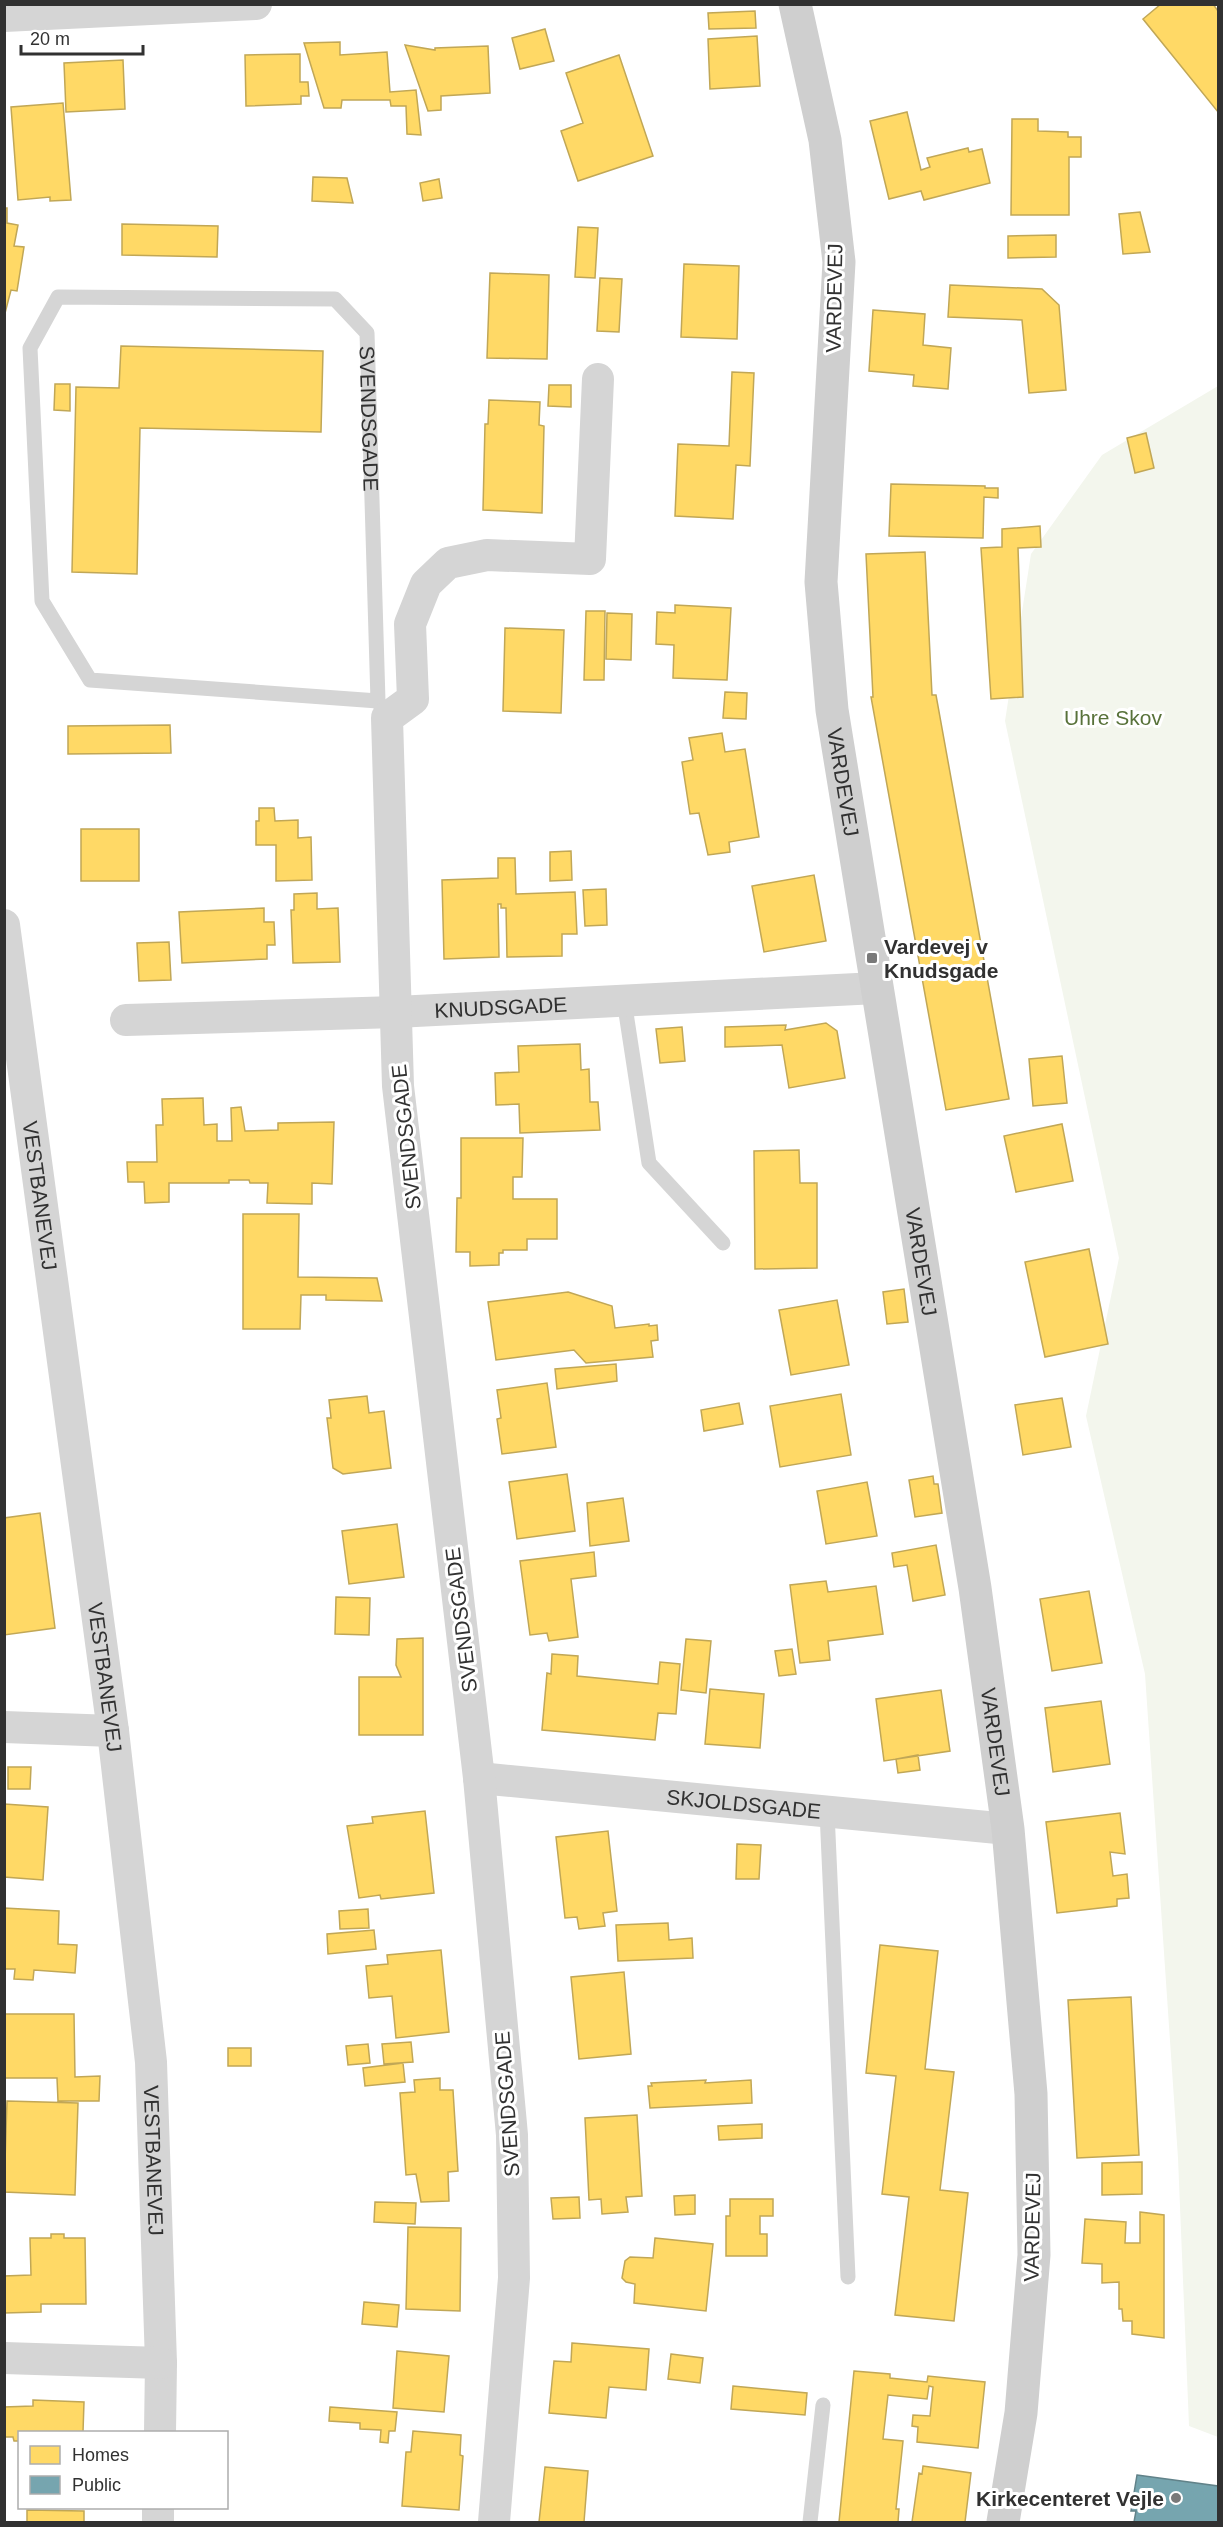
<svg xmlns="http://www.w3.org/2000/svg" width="1223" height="2527" font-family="Helvetica,sans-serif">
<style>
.green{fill:#f3f6ed}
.homes{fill:#ffd966;stroke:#c1a756;stroke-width:1.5}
.public{fill:#76a5af;stroke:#618289;stroke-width:1.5}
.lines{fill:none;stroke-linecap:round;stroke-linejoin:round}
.lane{stroke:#d5d5d5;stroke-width:15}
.street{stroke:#d5d5d5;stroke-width:32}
.secondary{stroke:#cfcfcf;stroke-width:33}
.poi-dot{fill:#797979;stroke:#fff;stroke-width:2}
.labels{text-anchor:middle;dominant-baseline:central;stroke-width:6;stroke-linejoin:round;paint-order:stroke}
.street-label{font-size:21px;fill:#313131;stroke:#fff}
.park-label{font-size:21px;fill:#58723a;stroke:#fff}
.poi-label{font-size:21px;font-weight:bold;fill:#313131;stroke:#fff;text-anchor:start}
</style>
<rect width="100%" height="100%" fill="#fff"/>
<path class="green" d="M1218,386V2437L1189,2426L1178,2158L1145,1674L1086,1416L1119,1258L1005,721L1031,554L1102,455Z"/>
<path class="homes" d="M1161,4H1213L1218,11V112L1143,19Z
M755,11L756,28L709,29L708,13Z
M545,29L554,61L520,69L512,38Z
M757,36L760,86L710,89L708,39Z
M340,42V55L387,52L390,92L416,90L421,135L407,134L406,106H391L390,100H342L341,108H324L304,43Z
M405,45L435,50V48L488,46L490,93L441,96V110L428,111Z
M300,54V82H308L309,96H301V104L246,106L245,55Z
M619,55L653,156L578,181L561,131L583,123L566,73Z
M123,60L125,109L66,112L64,63Z
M63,103L71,200L50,201V197L18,200L11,107Z
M907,112L921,170L930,167L927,158L968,148L969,152L982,149L990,183L924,200L921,191L889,199L870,121Z
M1012,119H1038V131L1068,132V137H1081V157H1069V215H1011Z
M313,177L347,178L353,203L312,201Z
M439,179L442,198L423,201L420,183Z
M4,208H7V223L18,225L14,246L24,247L17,291L11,290L4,317Z
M1140,212L1150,252L1123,254L1119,214Z
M122,224L218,226L217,257L122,255Z
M578,227L598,228L595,278L575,277Z
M1056,235V257L1008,258V236Z
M684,264L739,266L737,339L681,337Z
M490,273L549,275L547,359L487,358Z
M600,278L622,279L619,332L597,331Z
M950,285L1042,289L1059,305L1066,390L1029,393L1022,320L948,317Z
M873,310L925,314L923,345L951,348L948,389L913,386L914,375L869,371Z
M121,346L323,351L321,432L140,428L137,574L72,572L76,387L119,388Z
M732,372L754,373L750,466L736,465L733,519L675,516L678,444L729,446Z
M55,384H70V411L54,410Z
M549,385H571V407L548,406Z
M489,400L540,402L539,425L544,426L542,513L483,510L485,424H488Z
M1146,433L1154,468L1135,473L1127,438Z
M891,484L985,486V488H998V498L984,497L983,538L889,536Z
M1040,526L1041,547L1018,548L1023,697L991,699L981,548L1002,547V529Z
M925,552L932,695H936L1009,1099L946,1110L871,697H873L866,554Z
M675,605L731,608L727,680L673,678L674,645L656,644L657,612L675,613Z
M586,611H605L604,680H584Z
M607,613L632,614L631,660L606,659Z
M505,628L564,630L561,713L503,711Z
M725,692L747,693L746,719L723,718Z
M170,725L171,753L68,754V726Z
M722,733L725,752L745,749L759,837L729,842L730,852L708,855L699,813L690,814L682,762L693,760L689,738Z
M259,808H274L275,821L298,820V838L311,837L312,880L276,881V845H256V821H259Z
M81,829H139V881H81Z
M571,851L572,880L550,881V852Z
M498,858H515L516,894L575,892L577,934H562V956L507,957L506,908H501V904H498L499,957L444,959L442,880L498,878Z
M814,875L826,941L764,952L752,886Z
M606,889L607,925L585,926L583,890Z
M317,893V909L338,908L340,962L293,963L291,910H294V894Z
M264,908V922H274L275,945H267V959L182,963L179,912Z
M169,942L171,980L139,981L137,943Z
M826,1023L837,1031L845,1078L789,1088L782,1045L725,1047V1027L786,1025L785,1030Z
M682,1027L685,1061L660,1063L656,1029Z
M580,1044L581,1070L589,1069L590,1102H598L600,1130L520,1133L519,1104L496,1105L495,1073L519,1072L518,1046Z
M1062,1056L1067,1103L1033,1106L1029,1059Z
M203,1098L204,1125L217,1124V1141H232L231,1108L241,1107L245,1131L278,1130V1123L334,1122L332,1184L312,1183V1204L267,1203L268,1183H250L249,1180H229V1183H169V1202L145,1203L144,1182H128L127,1162H157L156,1125H163L162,1099Z
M1062,1124L1073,1181L1016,1192L1004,1136Z
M461,1138H523L522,1177H513V1199H557V1239H527V1250H503V1253H499V1265L470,1266V1252H456L457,1198H461Z
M799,1150L800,1183H817V1268L755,1269L754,1151Z
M243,1214H299L298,1277L377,1278L382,1301L326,1300V1295H301L300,1329H243Z
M1089,1249L1108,1344L1045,1357L1025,1262Z
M904,1289L908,1322L887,1324L883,1292Z
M568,1292L612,1306L615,1328L649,1324V1326L657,1325L658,1340L651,1341L653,1357L586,1363L574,1350L496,1360L488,1302Z
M837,1300L849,1365L791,1375L779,1310Z
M616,1364L617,1381L557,1389L555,1369Z
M547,1383L556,1447L502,1454L497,1419L501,1418L497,1390Z
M841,1394L851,1455L780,1467L770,1406Z
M367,1396L369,1413L384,1411L391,1468L343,1474L333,1468L327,1418H331L329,1400Z
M1062,1398L1071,1447L1023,1455L1015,1405Z
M739,1403L743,1424L704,1431L701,1410Z
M567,1474L575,1531L517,1539L509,1482Z
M933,1476L934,1484H938L942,1513L915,1517L909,1480Z
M867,1482L877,1536L826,1544L817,1491Z
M623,1498L629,1541L590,1546L587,1503Z
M40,1513L55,1628L4,1635V1518Z
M397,1524L404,1577L349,1584L342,1531Z
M936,1545L945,1595L913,1601L907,1565L894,1567L892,1553Z
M594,1552L596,1576L571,1579L578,1637L549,1641L547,1633L530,1635L520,1561Z
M826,1581L828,1592L876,1586L883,1634L828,1641L830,1660L800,1663L790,1585Z
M1089,1591L1102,1663L1052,1671L1040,1599Z
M336,1597L370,1598L369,1635L335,1634Z
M423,1638V1735H359V1677H401L396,1665L397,1639Z
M686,1639L711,1641L706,1693L681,1690Z
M792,1649L796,1674L779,1676L775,1651Z
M552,1654L578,1656L577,1676L658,1684L660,1662L680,1664L676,1714L658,1713L655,1740L542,1730L547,1673L551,1674Z
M710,1689L764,1694L760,1748L705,1744Z
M941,1690L950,1751L884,1761L876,1699Z
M1101,1701L1110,1764L1053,1772L1045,1708Z
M918,1755L920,1770L898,1773L896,1759Z
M8,1767H31L30,1789H8Z
M4,1804L48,1807L43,1880L4,1877Z
M425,1811L434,1893L381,1899L380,1895L359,1898L347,1826L373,1823L372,1817Z
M1120,1813L1125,1854L1110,1852L1113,1876L1127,1874L1129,1898L1117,1899V1906L1057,1913L1046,1822Z
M608,1831L617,1911L603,1913L605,1926L579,1929L577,1917L565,1918L556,1837Z
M737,1844L761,1845L759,1879H736Z
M4,1908L59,1911L58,1944L77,1945L75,1973L34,1970L33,1980L14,1979L15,1969H4Z
M368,1909L369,1928L340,1929L339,1911Z
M668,1923L669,1940L692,1938L693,1958L618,1961L616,1925Z
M374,1930L376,1949L328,1954L327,1934Z
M880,1945L938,1951L925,2069L954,2072L940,2190L968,2193L954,2321L895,2315L909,2197L882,2194L896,2076L866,2073Z
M441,1950L449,2032L396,2038L392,1996L369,1998L366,1966L388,1964L387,1955Z
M624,1972L631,2054L579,2059L571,1977Z
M1131,1997L1139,2155L1077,2158L1068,2000Z
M4,2014H74L75,2077L100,2076L99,2101H58L57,2078H4Z
M411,2042L413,2062L384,2064L382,2044Z
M368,2044L370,2063L348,2065L346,2046Z
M228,2048H251V2066H228Z
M403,2063L405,2082L365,2086L363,2068Z
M440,2078V2090H453L458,2171L448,2172L449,2201L421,2202L416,2174L406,2175L400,2093L415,2092L414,2080Z
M706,2080L705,2083L751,2080L752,2103L650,2108L648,2086H652L651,2083Z
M7,2101L78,2103L75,2195L4,2192Z
M637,2115L642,2196L626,2197L628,2212L602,2214L601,2199L589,2200L585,2118Z
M762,2124V2138L719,2140L718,2126Z
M1142,2162V2194L1102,2195V2163Z
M695,2195V2214L675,2215L674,2196Z
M579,2197L580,2218L553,2219L551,2198Z
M730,2199H773V2216H760V2234H767V2256H726V2216H730Z
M375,2202L416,2203L415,2224L374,2222Z
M1140,2212L1164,2215V2338L1132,2334V2321H1123L1122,2309H1119V2282L1102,2283V2264L1082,2263L1085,2219L1126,2222L1125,2243H1140Z
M408,2227L461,2228L460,2311L406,2309Z
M51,2234H64V2238H85L86,2304H41V2312L4,2313V2276L31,2275L30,2238H51Z
M655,2238L713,2244L706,2311L634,2303L635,2284L626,2282L622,2278L625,2261L630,2257L653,2258Z
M364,2302L399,2305L397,2327L362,2324Z
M572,2343L649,2349L646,2390L609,2387L606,2418L549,2413L554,2361L571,2362Z
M397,2351L449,2356L444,2412L393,2408Z
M671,2354L703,2358L700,2383L668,2379Z
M854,2371L890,2374V2378L927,2382L928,2376L985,2382L978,2448L917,2442L918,2427L912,2426L913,2415L930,2416L933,2387L929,2386L927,2399L888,2395L883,2439L903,2441L896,2509H899L898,2522H839Z
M733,2386L807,2393L805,2415L731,2409Z
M33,2400L84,2402L83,2432H20V2441H14L13,2437H4V2407L33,2406Z
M330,2407L397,2412L395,2431H389L388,2443L380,2442L381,2430L360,2429V2423L329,2421Z
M413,2431L461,2435L460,2455L463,2456L459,2510L402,2506L406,2452H411Z
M923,2466L971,2473L965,2522H912L919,2473L922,2474Z
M545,2467L588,2471L584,2522H539Z
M27,2510L84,2511V2522H27Z"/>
<path class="public" d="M1137,2475L1218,2486V2522H1134L1136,2511H1131Z"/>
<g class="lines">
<g class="lane">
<path id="s1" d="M378,701L90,680L42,601L30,348L58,297L335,299L367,333L378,701L387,718"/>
<path d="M624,1000L649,1163L723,1243"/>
<path d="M827,1812L848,2277"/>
<path d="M810,2522L823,2405"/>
</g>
<g class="street">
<path d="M4,16L256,4"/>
<path id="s2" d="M4,925L113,1731L151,2062L161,2363L160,2432"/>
<path id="s3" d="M126,1020L396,1012L877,988"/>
<path d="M4,1727L113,1731"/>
<path id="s4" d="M479,1778L1008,1829"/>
<path d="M4,2358L161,2363"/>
<path d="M158,2522V2508"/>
<path d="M494,2522L514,2278L512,2135L479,1778L398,1086L387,718L413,699L410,624L426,584L448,563L487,555L590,559L598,379"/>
</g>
<path class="secondary" id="s5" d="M795,4L825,140L839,262L821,582L832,710L975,1588L1008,1829L1031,2094L1034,2255L1021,2413L1003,2522"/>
</g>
<g class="poi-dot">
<rect x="866" y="952" width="12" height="12" rx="3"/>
<circle cx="1176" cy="2498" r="6"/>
</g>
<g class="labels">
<g class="street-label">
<text transform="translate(834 298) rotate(-89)">VARDEVEJ</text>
<text stroke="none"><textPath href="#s1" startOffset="1102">SVENDSGADE</textPath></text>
<text stroke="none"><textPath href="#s5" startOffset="784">VARDEVEJ</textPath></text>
<text stroke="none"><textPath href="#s3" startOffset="375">KNUDSGADE</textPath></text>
<text transform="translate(406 1137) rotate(-96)">SVENDSGADE</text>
<text stroke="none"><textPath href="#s2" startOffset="273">VESTBANEVEJ</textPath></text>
<text stroke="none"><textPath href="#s5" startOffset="1270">VARDEVEJ</textPath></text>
<text transform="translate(461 1620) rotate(-97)">SVENDSGADE</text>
<text stroke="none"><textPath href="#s2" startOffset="759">VESTBANEVEJ</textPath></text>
<text stroke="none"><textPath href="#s5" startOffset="1756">VARDEVEJ</textPath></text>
<text stroke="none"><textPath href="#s4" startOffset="266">SKJOLDSGADE</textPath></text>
<text transform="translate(507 2104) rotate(-94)">SVENDSGADE</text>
<text stroke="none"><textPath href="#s2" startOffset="1245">VESTBANEVEJ</textPath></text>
<text transform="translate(1032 2227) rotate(-89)">VARDEVEJ</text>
</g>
<g class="park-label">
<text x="1113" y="717">Uhre Skov</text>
</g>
<g class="poi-label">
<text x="884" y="946">Vardevej v<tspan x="884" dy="24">Knudsgade</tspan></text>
<text x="1164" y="2498" text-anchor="end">Kirkecenteret Vejle</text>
</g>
</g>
<rect width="1223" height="2527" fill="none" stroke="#313131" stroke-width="12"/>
<rect x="18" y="2431" width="210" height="78" fill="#ffffff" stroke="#adadad" stroke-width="1.5"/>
<rect x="30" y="2446" width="30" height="18" fill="#ffd966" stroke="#adadad" stroke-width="1.5"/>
<text x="72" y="2461" font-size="18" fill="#313131">Homes</text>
<rect x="30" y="2476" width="30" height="18" fill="#76a5af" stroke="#adadad" stroke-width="1.5"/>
<text x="72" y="2491" font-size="18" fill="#313131">Public</text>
<path d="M21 45v9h122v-9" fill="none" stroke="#313131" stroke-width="3"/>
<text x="30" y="45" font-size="18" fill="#313131" stroke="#ffffff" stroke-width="4.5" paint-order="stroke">20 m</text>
</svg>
